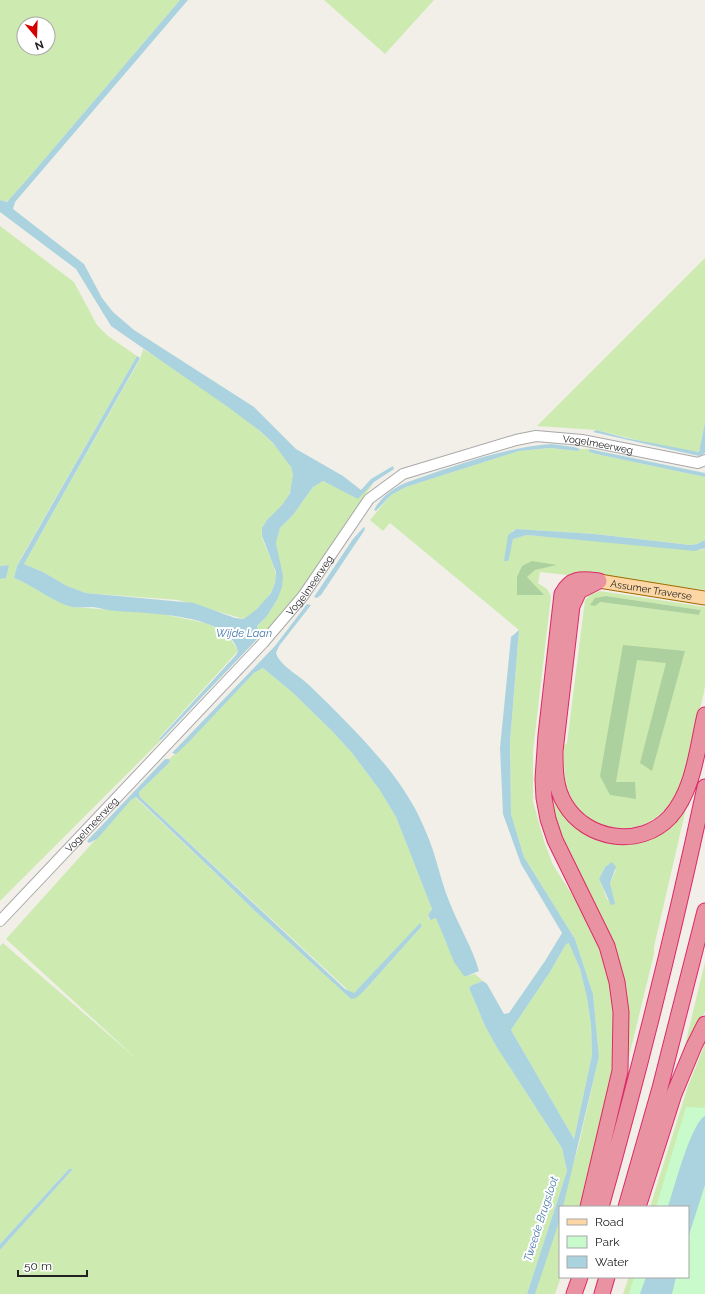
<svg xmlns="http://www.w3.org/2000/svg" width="705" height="1294" font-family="Raleway,sans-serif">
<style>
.grass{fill:#cdebb0;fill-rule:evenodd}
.forest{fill:#add19e}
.park{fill:#c8facc}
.water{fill:#aad3df;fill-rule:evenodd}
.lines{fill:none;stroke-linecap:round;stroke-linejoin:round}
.minor-casing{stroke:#a9a9a9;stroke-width:12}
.major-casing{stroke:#a06b00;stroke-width:15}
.highway-casing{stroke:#dc2a67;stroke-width:17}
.minor{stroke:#fff;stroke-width:10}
.major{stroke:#fcd6a4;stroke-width:13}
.highway{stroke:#e892a2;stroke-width:15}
.labels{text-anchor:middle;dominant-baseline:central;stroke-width:4;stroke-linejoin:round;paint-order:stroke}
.street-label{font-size:10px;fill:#222;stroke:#fff}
.water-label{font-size:11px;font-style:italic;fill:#4a7aab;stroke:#fff}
</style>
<rect width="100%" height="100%" fill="#f2efe9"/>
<path class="grass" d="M0,0H180L30,176L9,200L5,202L0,200ZM24,24H48V48H24Z
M324,0H434L385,54Z
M0,226L74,282L97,325L108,336L137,356L25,551L17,566L14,578C34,586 51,600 72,607L157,613L206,623L228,634L238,651L159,738L161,740L0,901V579L6,578L8,565L0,566Z
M705,258V422L699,452L662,446L596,430L537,426Z
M143,349C172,367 295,443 293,477C292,487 289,497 283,505C275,514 259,523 262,537C265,548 272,559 275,571C280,589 258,611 244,619L178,600L86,593L67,586L43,572L24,564L140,359Z
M550,448L578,451L580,449H589V452L596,454L705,477V540L697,544L690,545L595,534L516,529L512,531L511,548L513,539L527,535L701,550L705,548V590L540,572L538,583L547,589L551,596L533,751V801L544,841L553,865L573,896L596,939L610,981L616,1014L614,1067L582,1207H560L561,1277L555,1294H531L578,1148L599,1057L593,994L575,939L524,857L511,814L510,742L519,630L390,523L383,531L370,520L391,495L406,487L519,451Z
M323,481L358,498L374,482C338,535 304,587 265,637L260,636L257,626L267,616L277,600L279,560L276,543L280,528L293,515L313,487Z
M600,591L705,607C705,632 705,660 705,685C704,696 700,707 698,718C692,744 688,773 675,796C652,838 593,842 571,797C563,781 564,763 564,746L567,743L585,600L591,594ZM606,596L701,610L699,615L600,602Z
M263,668L293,693L333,732L352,753L379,789L396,817L432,909L428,915L429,920L436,917L446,943L467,976L475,974L483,981L472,985L469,988L485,1026L496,1046L562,1148L567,1171L527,1294H0V1250L73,1169H69L0,1244V946L3,943L139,1061L6,939L131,800L135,797L255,911L351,999L364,991L422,926L420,924L354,993H351L140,797L139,792L170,762L169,759L187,744L254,673Z
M550,781L555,799L623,843L690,796L684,817L654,947V954L623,1081L626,1017L555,828ZM605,867L616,870L610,883L614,904L607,899L599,879Z
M569,942L580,969L587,998L591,1025L592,1055L574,1139L511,1030L550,972L566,944Z
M705,962V1012L685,1045Z
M705,1044V1116L668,1207H650L688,1086Z
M629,1277H646L640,1294H623Z"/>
<path class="forest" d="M532,561L557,565L535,570L527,577L544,595H517V577L522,566Z
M606,596L701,610L699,615L600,602L595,606L590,605L595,598Z
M623,645L685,651L652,771L640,763L666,663L637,660L616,782H635L636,799L610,795L600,776Z"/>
<path class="park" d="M686,1107L705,1108V1294H629L634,1277H688V1207H656Z"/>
<path class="water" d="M180,0H188L15,202L13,209L84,264L102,298L113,312L134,330L254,407L296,449L343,476L361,490L371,479L393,466L394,469L374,482L358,499L323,481L313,487L293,515L280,528L276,543L283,576L282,587L277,600L267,616L257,626L260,636L161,740L159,739L236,655L238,651C228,613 149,614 117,611C109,611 101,608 93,607C86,607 79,608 72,607C53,602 34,586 14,578L17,566L137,356L140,358L24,564L43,572L67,586L86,593L194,603L235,618L244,619L257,609L271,593L275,583L276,572L262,536V528L267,520L283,504L290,493L293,475L291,467L273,443L260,431L228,407L111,326L76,269L0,212V200L7,202L30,176Z
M705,422V453L699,456L593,432L596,430L626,438L699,452Z
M551,444L574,447L580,449L578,451L550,448L519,451L406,487L391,495L376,511L374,510C381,497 392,489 405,483C452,467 501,448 551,444Z
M589,449L705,473V477L596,454L589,452Z
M364,527L365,529L362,534L321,595L317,598L314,597L353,539Z
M516,529L595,534L690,545L697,544L705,540V548L695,551L527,535L513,539L509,558L508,561H504L508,535Z
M9,565L6,578L0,579V566Z
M307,604L311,605L279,646L276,653C280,666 299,675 310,686C336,711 364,739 387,767C403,787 417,809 426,832C436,854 440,879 449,901C458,925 472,946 479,971L467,976H464L454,962L436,918L430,920L428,915L432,909L396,817L379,789L352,753L333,732L293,693L263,668L254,673L187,744L176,754L172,753L275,646Z
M519,630L510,742L511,814L524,857L575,939L593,994L599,1057L563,1207H560L559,1222L535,1294H527L567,1171L562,1148L496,1046L485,1026L469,988L472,985L483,981L487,984L504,1014L509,1013L545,961L562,933L521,864L503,814L500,748L511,637ZM569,943L580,969L587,998L591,1025L592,1055L574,1139L511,1030L550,972L566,944Z
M165,759H169L170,762L139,792L140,797L345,989L354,993L420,923L422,926L364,991L356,998L351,999L255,911L136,797L131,800L97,839L89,843L87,841Z
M612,862L616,867L610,883L615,904L611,905L599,879L605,867Z
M705,1116V1185L688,1238V1207H668C674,1189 691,1123 705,1116Z
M69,1169H73L0,1250V1244Z
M646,1277H676L672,1294H640Z"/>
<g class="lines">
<defs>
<g id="minor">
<path id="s1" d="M0,921L263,643L303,596L369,499L403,474L516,440L536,436L582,440L698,463L705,460"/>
</g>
<g id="major">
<path id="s2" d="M599,581L705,598"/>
</g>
<path id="highway" d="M599,581L579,591L572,606L555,751C555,769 555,788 565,804C586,840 640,849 670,817C694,790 697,749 705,715
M588,1207L620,1071L621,1012L617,982L607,946L555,840L548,819L544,798L543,779L546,735L562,594C571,577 582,579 599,581
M601,1207C640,1068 675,928 705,787
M626,1207L660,1088L705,911
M638,1207L674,1094L694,1046L705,1024
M574,1294L580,1277
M602,1294L607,1277"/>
</defs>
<use href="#minor" class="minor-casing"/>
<use href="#major" class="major-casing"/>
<use href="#highway" class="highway-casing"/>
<use href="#minor" class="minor"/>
<use href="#major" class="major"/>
<use href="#highway" class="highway"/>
</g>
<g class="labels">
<g class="street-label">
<text stroke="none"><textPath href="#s1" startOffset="805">Vogelmeerweg</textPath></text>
<text stroke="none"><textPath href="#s1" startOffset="457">Vogelmeerweg</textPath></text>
<text stroke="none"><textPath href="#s2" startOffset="53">Assumer Traverse</textPath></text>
<text stroke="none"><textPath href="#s1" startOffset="133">Vogelmeerweg</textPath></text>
</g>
<g class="water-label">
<text x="244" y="633">Wijde Laan</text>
<text transform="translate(541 1219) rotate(-72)">Tweede Brugsloot</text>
</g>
</g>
<rect x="559" y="1206" width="130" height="72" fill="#ffffff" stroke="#a7a7a7"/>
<rect x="567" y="1219" width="20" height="6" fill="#fcd6a4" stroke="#a7a7a7"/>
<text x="595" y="1226" font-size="12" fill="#222222">Road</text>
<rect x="567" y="1236" width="20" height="12" fill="#c8facc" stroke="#a7a7a7"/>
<text x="595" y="1246" font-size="12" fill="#222222">Park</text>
<rect x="567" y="1256" width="20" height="12" fill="#aad3df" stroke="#a7a7a7"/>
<text x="595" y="1266" font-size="12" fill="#222222">Water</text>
<g transform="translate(36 36) rotate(161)"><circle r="19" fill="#ffffff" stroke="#a7a7a7"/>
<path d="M0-3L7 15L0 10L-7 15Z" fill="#d40000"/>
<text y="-6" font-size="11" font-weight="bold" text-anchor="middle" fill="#222222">N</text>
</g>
<path d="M18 1270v6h69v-6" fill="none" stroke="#222222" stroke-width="2"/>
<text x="24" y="1270" font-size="12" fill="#222222" stroke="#ffffff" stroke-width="3" paint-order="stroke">50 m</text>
</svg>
